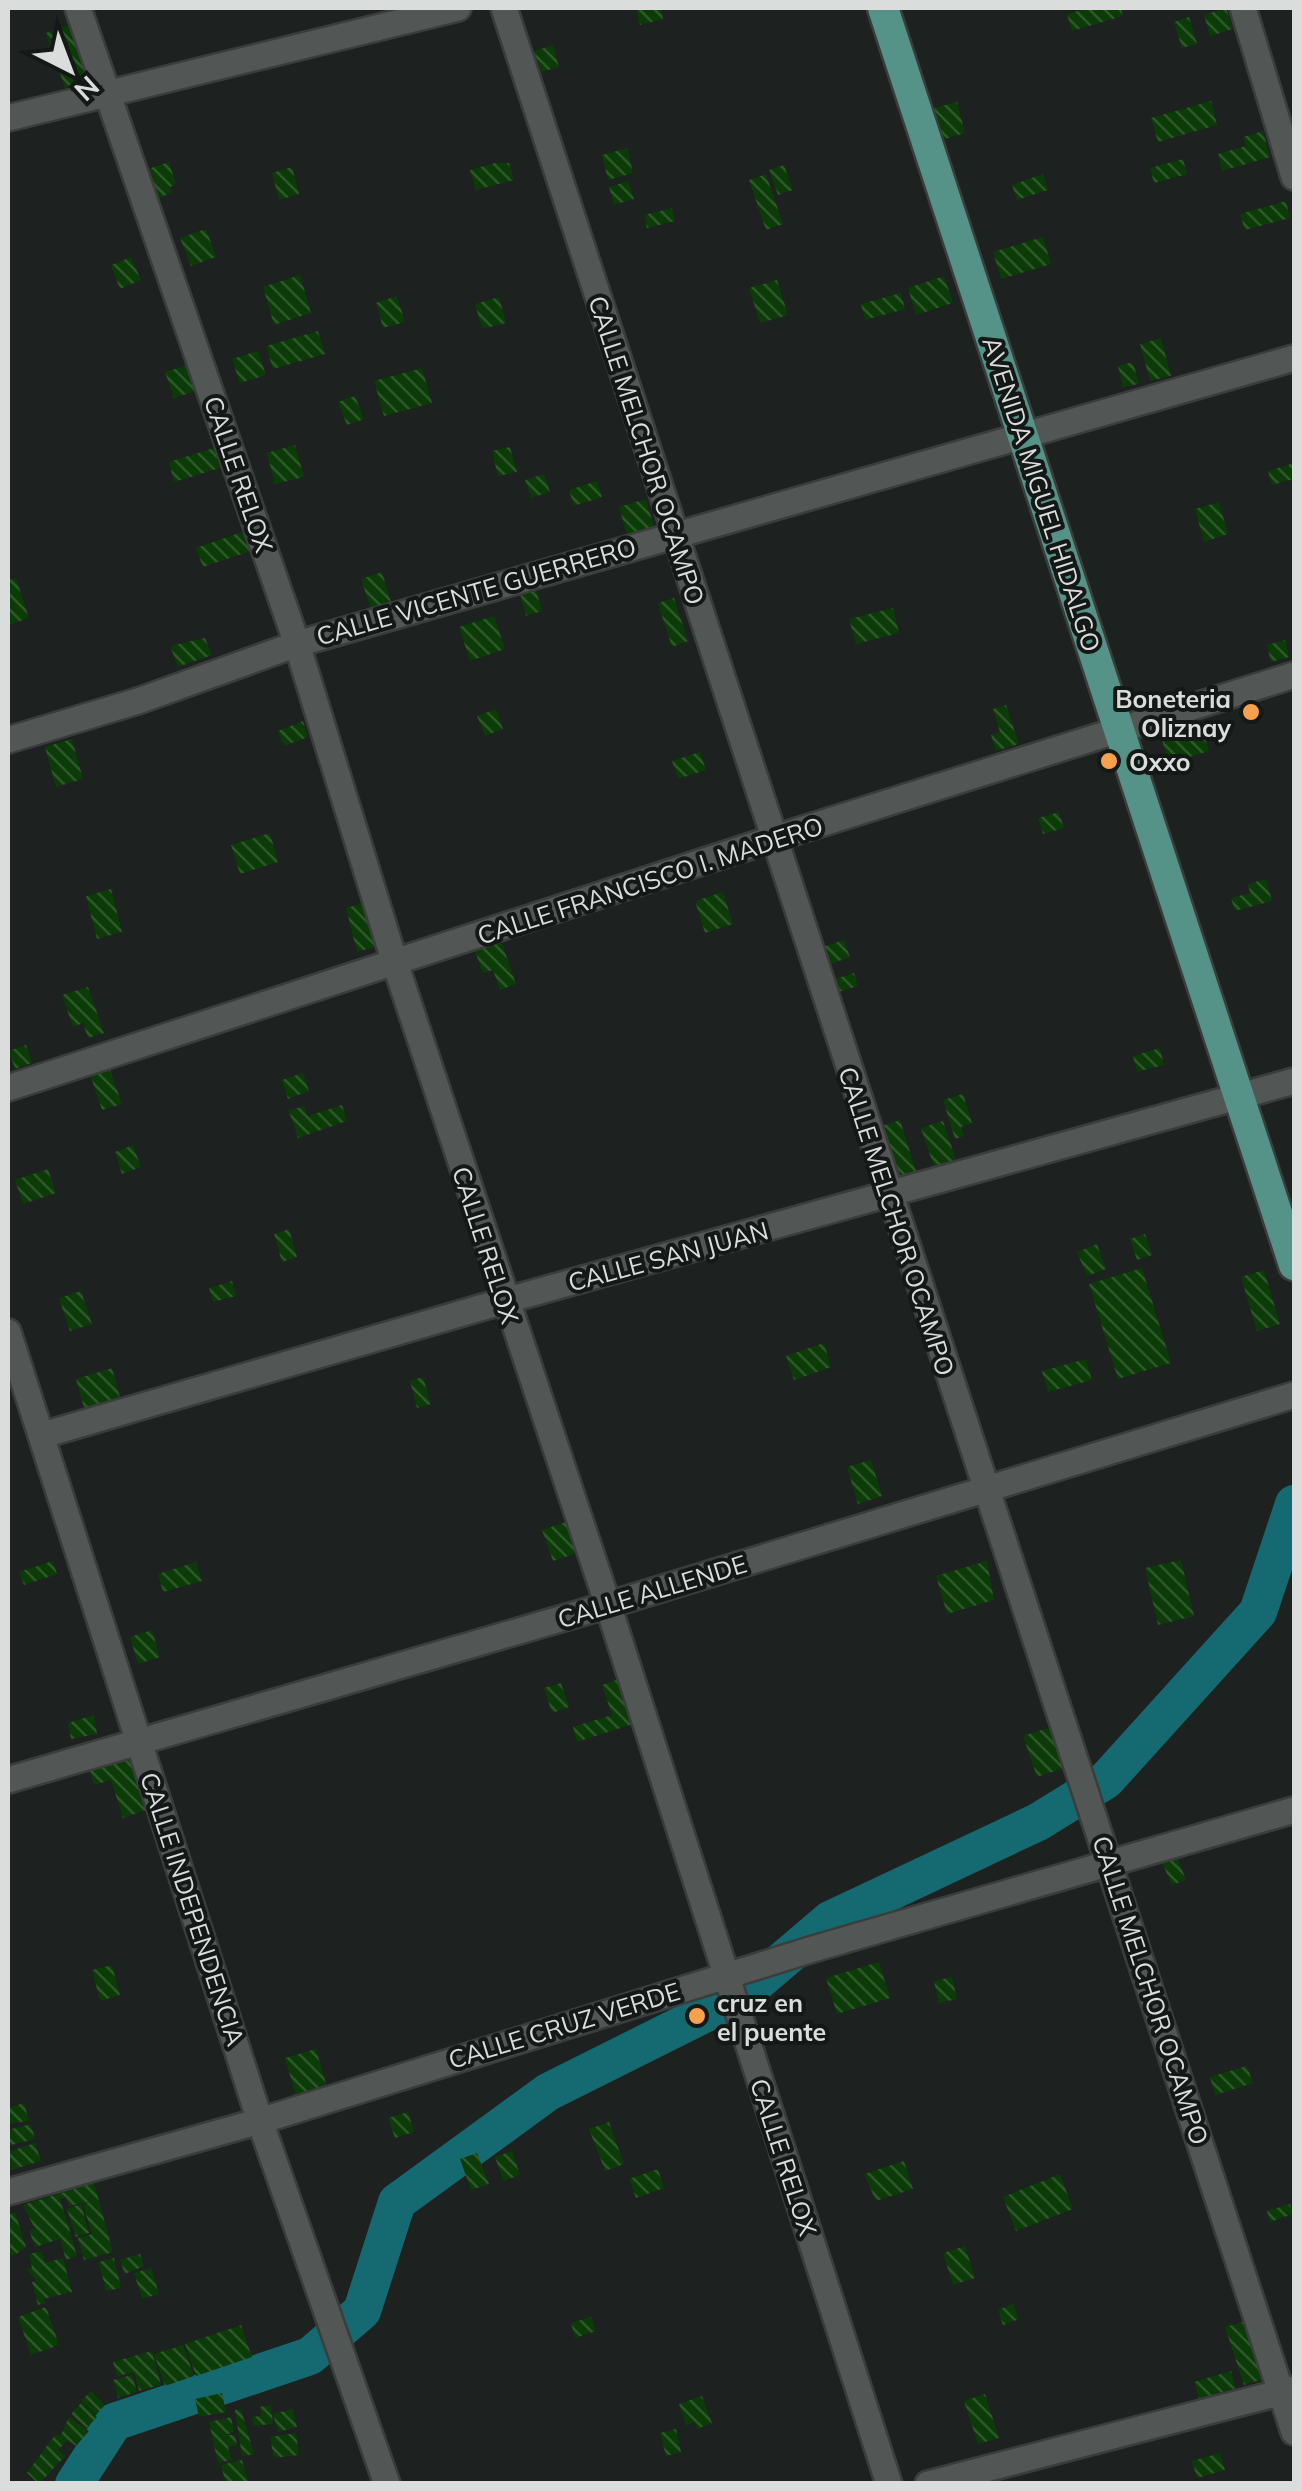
<svg xmlns="http://www.w3.org/2000/svg" width="1302" height="2491" font-family="Mulish,sans-serif">
<style>
.lines{fill:none;stroke-linecap:round;stroke-linejoin:round}
.river{stroke:#156a71;stroke-width:38}
.building{fill:url(#building-back-hatch)}
.minor-casing{stroke:#3b3d3c;stroke-width:30}
.major-casing{stroke:#3b3d3c;stroke-width:35}
.minor{stroke:#525654;stroke-width:25}
.major{stroke:#559389;stroke-width:30}
.poi-dot{fill:#f9a04d;stroke:#141816;stroke-width:4}
.labels{text-anchor:middle;dominant-baseline:central;stroke-width:8;stroke-linejoin:round;paint-order:stroke}
.street-label{font-size:25px;fill:#dbdddc;stroke:#141816}
.poi-label{font-size:25px;font-weight:bold;fill:#dbdddc;stroke:#141816;text-anchor:start}
</style>
<defs>
<pattern id="building-back-hatch" width="6" height="6" patternUnits="userSpaceOnUse" patternTransform="scale(2.5)"><rect width="6" height="6" fill="#0b3b06"/><path d="M-1 5l2 2M0 0l6 6M5-1l2 2" fill="none" stroke="#2e572a"/></pattern>
</defs>
<rect width="100%" height="100%" fill="#1d211f"/>
<g class="lines">
<path class="river" d="M74,2484L114,2422L310,2356L362,2311L397,2202L548,2092L742,1995L830,1920L1038,1822L1106,1780L1258,1612L1294,1504"/>
</g>
<path class="building" d="M636,8H661L663,19L640,25Z
M1089,8H1121L1123,16L1072,31L1067,14Z
M1226,8L1233,29L1210,36L1204,15Z
M1189,17L1197,44L1182,48L1174,22Z
M73,24L92,79L65,88L46,33Z
M553,45L559,67L541,72L534,51Z
M1211,101L1217,125L1158,142L1151,118Z
M957,102L965,133L942,140L934,108Z
M1263,131L1270,157L1222,171L1218,154L1246,146L1243,137Z
M627,148L633,173L608,180L602,155Z
M1183,159L1187,174L1154,183L1150,168Z
M169,162L176,184L170,187L172,193L154,199L145,170Z
M495,163H509L514,180L476,190L470,170Z
M784,165L793,190L778,195L769,170Z
M292,167L299,194L279,200L272,173Z
M766,174L783,224L766,230L749,180Z
M1043,174L1048,190L1017,200L1012,185Z
M628,181L634,199L614,205L609,187Z
M1286,201L1290,218L1245,230L1240,214Z
M672,208L675,221L647,228L644,215Z
M206,229L216,257L191,266L180,238Z
M1043,237L1051,264L1001,279L993,252Z
M131,257L141,280L120,289L111,265Z
M300,275L311,313L274,325L263,287Z
M944,276L953,303L916,315L908,288Z
M777,280L788,315L760,323L749,288Z
M901,293L905,309L865,320L861,304Z
M397,296L405,322L383,328L376,303Z
M499,297L506,323L482,329L475,304Z
M318,331L325,354L273,369L266,346Z
M1161,338L1171,376L1150,381L1140,344Z
M258,351L266,375L240,383L232,359Z
M1133,362L1139,384L1123,387L1118,366Z
M188,365L196,391L174,398L165,372Z
M422,368L432,403L384,416L374,381Z
M355,396L364,419L347,425L338,402Z
M295,445L304,477L275,484L267,453Z
M510,447L517,472L498,476L492,451Z
M214,448L220,468L174,482L169,462Z
M1294,463V479L1272,485L1268,471Z
M544,474L550,492L531,498L525,480Z
M597,481L602,497L574,506L569,490Z
M646,499L654,526L627,535L619,507Z
M1219,502L1228,534L1204,542L1195,509Z
M245,531L251,551L203,567L196,548Z
M382,572L391,602L371,609L361,579Z
M16,578L29,618L8,625V580Z
M535,586L542,611L526,616L519,590Z
M674,598L688,641L672,647L658,603Z
M893,608L899,633L856,644L849,619Z
M494,616L505,649L470,661L459,627Z
M205,638L212,655L178,667L170,646Z
M1285,640L1289,657L1271,662L1267,645Z
M1006,705L1019,744L996,751L991,735L1000,732L993,709Z
M496,709L503,729L485,736L477,716Z
M303,721L308,737L284,746L278,731Z
M1201,725L1209,751L1183,759L1181,753L1167,757L1161,737Z
M72,739L83,779L56,787L45,747Z
M700,752L706,770L678,779L672,761Z
M1059,812L1064,828L1043,834L1038,818Z
M270,833L278,862L240,874L231,845Z
M1266,879L1272,901L1235,911L1231,898L1250,893L1248,884Z
M111,889L122,932L97,939L86,896Z
M723,892L733,924L705,933L695,901Z
M367,902L379,946L357,952L346,908Z
M844,940L850,957L828,965L822,947Z
M501,941L516,984L500,990L493,970L483,973L475,951Z
M854,973L858,986L835,993L832,980Z
M88,987L104,1033L88,1038L83,1023L73,1027L62,995Z
M26,1045L32,1063L15,1069L9,1051Z
M1160,1048L1164,1065L1137,1072L1133,1056Z
M108,1064L122,1104L102,1110L89,1071Z
M303,1073L309,1091L288,1099L282,1080Z
M963,1094L972,1123L961,1127L964,1136L955,1139L943,1100Z
M342,1105L347,1121L298,1138L289,1111L304,1106L308,1116Z
M900,1120L916,1171L894,1178L878,1127Z
M943,1121L957,1163L935,1170L921,1128Z
M133,1145L141,1167L122,1174L115,1152Z
M48,1169L56,1193L23,1204L15,1180Z
M289,1229L297,1257L282,1262L274,1234Z
M1145,1234L1152,1255L1137,1260L1130,1239Z
M1097,1244L1106,1269L1087,1276L1077,1252Z
M1142,1268L1171,1363L1118,1379L1089,1284Z
M1264,1270L1280,1324L1257,1331L1241,1277Z
M232,1281L236,1296L213,1302L209,1288Z
M81,1291L92,1324L70,1331L59,1298Z
M824,1343L831,1367L794,1380L786,1356Z
M1086,1359L1092,1380L1048,1392L1042,1371Z
M112,1368L120,1397L84,1408L76,1379Z
M423,1377L431,1404L417,1408L410,1381Z
M871,1460L882,1496L858,1504L847,1467Z
M566,1522L577,1553L553,1561L542,1530Z
M1181,1560L1194,1616L1158,1625L1145,1568Z
M53,1561L57,1574L24,1585L19,1572Z
M987,1561L994,1600L947,1614L936,1576Z
M196,1562L202,1581L163,1592L158,1574Z
M152,1630L160,1657L138,1664L130,1637Z
M622,1678L636,1723L577,1742L573,1727L612,1715L602,1685Z
M561,1683L569,1707L552,1713L544,1688Z
M94,1715L97,1734L71,1739L68,1723Z
M1051,1727L1064,1768L1037,1777L1023,1736Z
M130,1750L149,1809L123,1818L111,1780L94,1785L88,1764Z
M1175,1851L1186,1880L1172,1885L1159,1856Z
M879,1962L890,1998L837,2014L826,1978Z
M112,1965L120,1995L100,2001L92,1970Z
M952,1977L957,1999L939,2003L934,1981Z
M316,2049L327,2087L296,2096L285,2058Z
M1247,2066L1253,2083L1215,2095L1210,2077Z
M24,2103L29,2121L8,2124V2108Z
M408,2112L414,2132L395,2138L388,2118Z
M609,2122L624,2164L605,2171L589,2129Z
M31,2124L35,2139L8,2146V2130Z
M35,2143L41,2161L11,2170L8,2152Z
M512,2151L520,2175L503,2181L495,2157Z
M477,2153L489,2184L471,2190L460,2159Z
M904,2161L913,2189L876,2201L864,2174Z
M658,2169L664,2188L636,2198L629,2179Z
M1060,2174L1073,2209L1016,2231L1003,2197Z
M94,2183L113,2252L84,2260L78,2238L92,2234L83,2204L92,2201L69,2206L66,2197L60,2199L72,2238L67,2240L72,2239L77,2256L66,2260L60,2239L35,2247L29,2230L35,2229L23,2205Z
M81,2204L89,2233L76,2237L67,2209Z
M1290,2204L1293,2214L1270,2222L1267,2211Z
M15,2212L26,2247L12,2257L8,2249V2214Z
M965,2246L975,2278L953,2285L943,2253Z
M42,2251L45,2263L63,2258L72,2292L44,2299L45,2303L38,2305L32,2282L36,2281L27,2269L32,2268L29,2254Z
M140,2254L144,2266L125,2274L120,2260Z
M114,2258L121,2288L106,2291L99,2262Z
M151,2268L159,2294L142,2299L134,2273Z
M1013,2304L1019,2319L1003,2325L998,2310Z
M46,2307L59,2345L31,2355L18,2317Z
M591,2317L596,2331L575,2338L571,2323Z
M1246,2321L1264,2379L1244,2385L1225,2327Z
M241,2325L252,2357L196,2376L185,2344Z
M183,2345L194,2376L165,2386L154,2354Z
M152,2351L161,2385L139,2391L134,2372L117,2376L113,2362Z
M1231,2371L1236,2388L1199,2399L1194,2382Z
M132,2375L137,2392L118,2398L113,2380Z
M91,2391L105,2405L96,2415L81,2401Z
M222,2393L226,2412L199,2417L195,2399Z
M985,2394L999,2438L978,2444L964,2401Z
M702,2396L712,2423L697,2429L694,2422L686,2425L679,2404Z
M81,2403L97,2417L87,2428L71,2414Z
M271,2405L273,2424L253,2426L252,2417L261,2416L260,2407Z
M241,2409L254,2454L242,2456L235,2410Z
M292,2409L297,2427L278,2432L273,2414Z
M69,2417L89,2431L76,2446L68,2440L58,2450L65,2456L39,2484L27,2473L55,2435H61Z
M231,2417L234,2432L225,2435H235L237,2445L228,2447L232,2460L218,2463L209,2422Z
M676,2429L681,2452L666,2456L660,2433Z
M296,2433L299,2455L274,2458L270,2437Z
M1220,2453L1225,2470L1197,2478L1192,2461Z
M242,2460L249,2484H226L221,2465Z"/>
<g class="lines">
<defs>
<path id="minor" d="M78,8L297,644L395,963L608,1605L889,2484
M504,8L1294,2432
M1243,8L1294,177
M8,118L458,8
M8,740L138,701L297,644L1294,358
M8,1088L772,839L1294,675
M8,1332L260,2121L387,2484
M43,1435L504,1301L1294,1081
M8,1780L608,1605L1294,1395
M8,2192L260,2121L813,1949L1294,1810
M928,2484L1294,2389"/>
<path id="major" d="M883,8L1294,1265"/>
</defs>
<use href="#minor" class="minor-casing"/>
<use href="#major" class="major-casing"/>
<use href="#minor" class="minor"/>
<use href="#major" class="major"/>
</g>
<g class="poi-dot">
<circle cx="1251" cy="712" r="10"/>
<circle cx="1109" cy="761" r="10"/>
<circle cx="697" cy="2016" r="10"/>
</g>
<g class="labels">
<g class="street-label">
<text transform="translate(647 450) rotate(72)">CALLE MELCHOR OCAMPO</text>
<text transform="translate(239 474) rotate(71)">CALLE RELOX</text>
<text transform="translate(1042 494) rotate(72)">AVENIDA MIGUEL HIDALGO</text>
<text transform="translate(476 591) rotate(-16)">CALLE VICENTE GUERRERO</text>
<text transform="translate(650 880) rotate(-18)">CALLE FRANCISCO I. MADERO</text>
<text transform="translate(897 1221) rotate(72)">CALLE MELCHOR OCAMPO</text>
<text transform="translate(486 1245) rotate(72)">CALLE RELOX</text>
<text transform="translate(668 1256) rotate(-15)">CALLE SAN JUAN</text>
<text transform="translate(652 1591) rotate(-17)">CALLE ALLENDE</text>
<text transform="translate(193 1909) rotate(72)">CALLE INDEPENDENCIA</text>
<text transform="translate(1151 1990) rotate(72)">CALLE MELCHOR OCAMPO</text>
<text transform="translate(564 2025) rotate(-17)">CALLE CRUZ VERDE</text>
<text transform="translate(784 2157) rotate(72)">CALLE RELOX</text>
</g>
<g class="poi-label">
<text x="1231" y="698" text-anchor="end">Boneteria<tspan x="1231" dy="29">Oliznay</tspan></text>
<text x="1129" y="761">Oxxo</text>
<text x="717" y="2002">cruz en<tspan x="717" dy="29">el puente</tspan></text>
</g>
</g>
<rect width="1302" height="2491" fill="none" stroke="#dbdddc" stroke-width="20"/>
<g transform="translate(70 70) rotate(138)" stroke="#141816" stroke-width="8" paint-order="stroke">
<path d="M0-8L18 38L0 25L-18 38Z" fill="#dbdddc"/>
<text y="-15" font-size="28" font-weight="bold" text-anchor="middle" fill="#dbdddc">N</text>
</g>
</svg>
